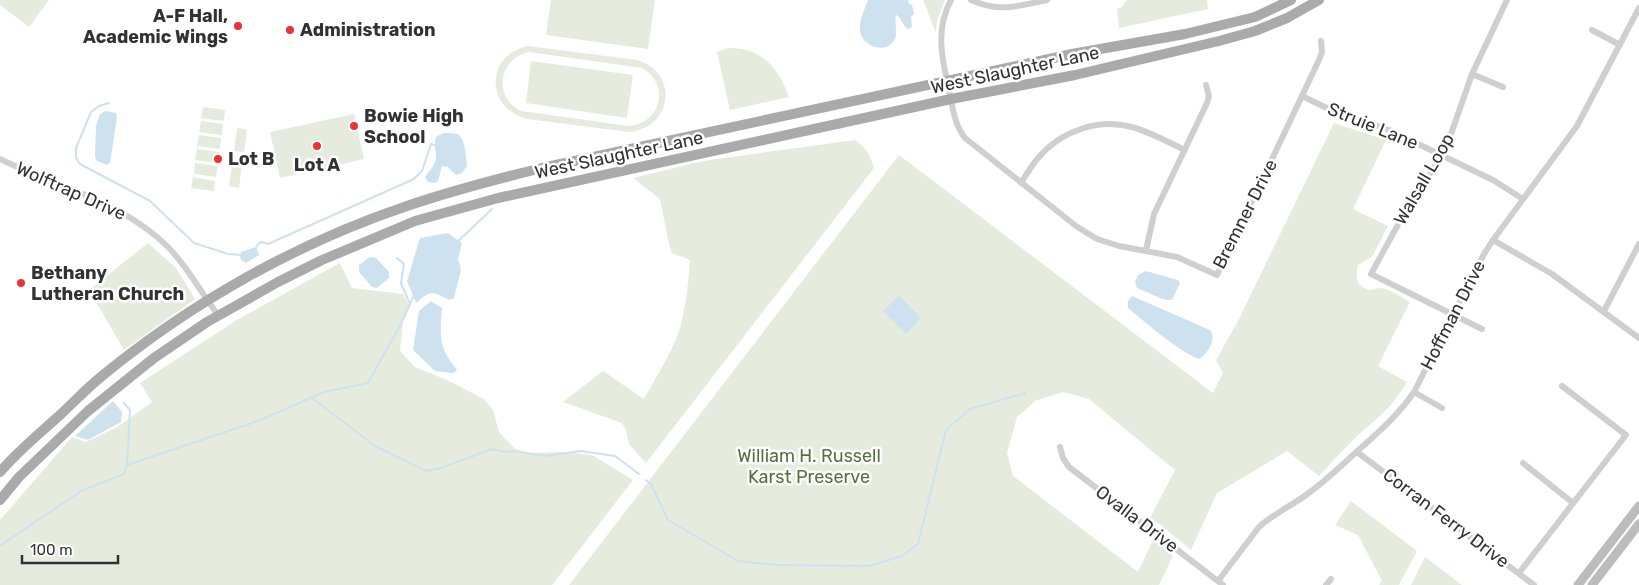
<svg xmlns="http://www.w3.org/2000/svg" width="1639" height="585" font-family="Rubik,sans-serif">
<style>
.green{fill:#e5ecde;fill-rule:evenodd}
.water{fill:#cde1ef}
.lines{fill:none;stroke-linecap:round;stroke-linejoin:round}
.stream{stroke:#cde1ef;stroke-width:2}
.minor{stroke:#cfcfcf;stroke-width:6}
.secondary{stroke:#bcbcbc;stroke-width:9}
.primary{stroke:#aaa;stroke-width:10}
.poi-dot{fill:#ed3039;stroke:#fff;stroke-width:2}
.labels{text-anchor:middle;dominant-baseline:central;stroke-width:5;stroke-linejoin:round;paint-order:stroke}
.poi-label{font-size:18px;font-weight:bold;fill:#323232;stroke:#fff;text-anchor:start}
.street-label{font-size:18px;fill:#323232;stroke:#fff}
.park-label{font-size:18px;fill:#54713c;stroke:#fff}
</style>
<rect width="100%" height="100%" fill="#fff"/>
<path class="green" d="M0,0H49L29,27L0,5Z
M551,0H655L648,49L546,35Z
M923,0H945L937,21L936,33Z
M1127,0H1207L1208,9L1119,28L1117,9L1122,7Z
M528,46L637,60C679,72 673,127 630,132L527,119C485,108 485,55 528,46ZM529,52L642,68C671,84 661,124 628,126L521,111C493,97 498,59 529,52Z
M728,48C761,47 779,68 789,97L730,110L717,52Z
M531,61L633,75L627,118L526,103Z
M203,107L225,110L224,121L201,118Z
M354,114L364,159L280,178L270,132Z
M201,121L223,124L222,135L199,132Z
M1334,123L1386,140L1353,209L1388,226L1372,257L1358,265C1355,276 1356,287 1370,290C1374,290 1377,288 1381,288C1388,288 1404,299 1410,302L1378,366L1407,382C1393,407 1375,420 1354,439C1342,451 1330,464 1319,476L1287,451L1217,493L1191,550L1161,525L1150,518L1175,470L1089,399L1063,392L1035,401L1017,417L1007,453L1013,476L1138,572L1153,540L1173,556L1159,585H569L899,155L1213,393L1223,373L1216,360L1238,321Z
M237,128L247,130L244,152L234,151Z
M199,135L221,138L220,149L197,146Z
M855,140C867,148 870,155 874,168L646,463L629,444L626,430L622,423L563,402L603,371L644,399C654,381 665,363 674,344C685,320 688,287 690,260L672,253L669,244L660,199L633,178L703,161Z
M197,149L219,152L218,163L195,160Z
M195,163L218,166L216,177L194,174Z
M232,164L242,165L239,188L229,186Z
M193,177L215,181L214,191L191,188Z
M148,243L176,268L195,299L124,350L89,290Z
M340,263L352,288L403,294L409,305L403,321L400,351L415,367L447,380L484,399L493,410L499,432L515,449L530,453L565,452L592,455L633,480L552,585H0V520L72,437L86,442L119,426L152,402L140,383L237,320Z
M1351,501L1417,551L1399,585H1379L1382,581L1358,535L1335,525Z
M1425,557L1462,585H1411Z"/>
<path class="water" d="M868,0H908L909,4L912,5L914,14L911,17L912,27L908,29C902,26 902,17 896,15C894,22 898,32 895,39C887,55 861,47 860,30C859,20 865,9 868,0Z
M106,111L116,113L117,118L110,163L107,165L97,161L95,157L96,126L100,114Z
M444,133C448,133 454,133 457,134C466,138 466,158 467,166L462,173L456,175L448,167L442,166L438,181L435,183L428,182L425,177C429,171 434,167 436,159C437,150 432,144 437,136Z
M448,233L462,243L458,259L461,270L454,298L449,300C432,291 431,290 416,303L407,281L420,238Z
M256,247L259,255L246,263L241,260L240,257L241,252Z
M370,257L376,258L389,272V278L377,288L372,287L359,272V265Z
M1146,271L1178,280L1180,283L1172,300H1165L1137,288L1135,282L1138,275Z
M899,296L921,318L906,334L883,311Z
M1132,296L1210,330C1217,339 1208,352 1200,359C1186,357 1141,319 1128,308V301Z
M431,301L442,308C440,337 438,347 457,370L453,373L435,371L413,350L419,311Z
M113,401L122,412L121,422L88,440L75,436Z"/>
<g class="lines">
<path class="stream" d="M109,103L99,106L91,112L76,148V158L80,164L150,201L194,243L228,254L243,255
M456,243L492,209
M255,249L259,243L262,242L268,244L414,179L422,171L431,144L435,145
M397,258L404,264L401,283L410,304
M312,398L375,446L426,471L441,468L492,449L505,452L514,451L545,456L581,451L615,456L639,474
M124,403L130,410L127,465
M646,480L651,484L668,520L738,561L777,565L869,566L902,556L918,544L946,430L970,409L1025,393
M0,546L81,491L124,474L127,465L258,421L324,392L368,383L401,324L414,295"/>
<path class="minor" d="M951,0C934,31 943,63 950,95C953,110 955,125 965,138L1076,226L1097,239L1119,246L1177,257L1217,275L1319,60L1322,52L1321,41
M971,0C1000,13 1018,6 1047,0
M1592,30L1620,45
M1472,74L1503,87
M1302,96L1331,110L1389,130L1493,180L1523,199
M0,159C57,187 122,201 168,247C188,267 201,293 218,315
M1021,183C1026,175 1032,165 1038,158C1061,131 1098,118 1132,127C1150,132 1168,142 1185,150
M1493,240L1552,274L1639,338
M1146,250L1154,214L1207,103L1209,96L1206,85
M1604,311L1639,244
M1482,329L1371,274L1400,221L1442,155L1451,134L1472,74L1507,0
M1414,392L1442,408
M1060,447L1063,458L1069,467L1223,585
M1357,452L1534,585
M1523,463L1573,503
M1519,573L1626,435L1562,386
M1218,581L1259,527C1273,514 1291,506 1306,495C1323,483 1338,469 1353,455C1375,435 1397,417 1414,392L1484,254L1493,240L1577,126L1639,8
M1326,585L1331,579"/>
<path class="secondary" d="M1578,585L1639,506
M1592,585L1639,524"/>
<path class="primary" d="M0,472C18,451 40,433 60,415C74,402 87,388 102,376C192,302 297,243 407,206C451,191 497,179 542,168L1072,54L1185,34L1255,17L1291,0
M0,500L19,477L88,411L154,358L207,322L278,282L322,260L415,221L498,198L951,99L1075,75L1219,41L1255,31L1287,18L1319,0"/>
</g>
<g class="poi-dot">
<circle cx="238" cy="26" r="5"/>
<circle cx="290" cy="30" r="5"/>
<circle cx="354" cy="126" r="5"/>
<circle cx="317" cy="146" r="5"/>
<circle cx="218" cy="159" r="5"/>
<circle cx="21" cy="283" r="5"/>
</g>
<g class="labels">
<g class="poi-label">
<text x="228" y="16" text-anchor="end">A-F Hall,<tspan x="228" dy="21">Academic Wings</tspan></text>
<text x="300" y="30">Administration</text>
<text x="364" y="116">Bowie High<tspan x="364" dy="21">School</tspan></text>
<text x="228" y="159">Lot B</text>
<text x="317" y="165" text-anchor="middle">Lot A</text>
<text x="31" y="273">Bethany<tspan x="31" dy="21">Lutheran Church</tspan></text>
</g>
<g class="street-label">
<text transform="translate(1015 70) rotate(-12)">West Slaughter Lane</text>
<text transform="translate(1373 126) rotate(22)">Struie Lane</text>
<text transform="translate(619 155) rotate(-12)">West Slaughter Lane</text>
<text transform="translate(1424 179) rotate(-60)">Walsall Loop</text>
<text transform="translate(71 191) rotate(24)">Wolftrap Drive</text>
<text transform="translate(1245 214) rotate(-63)">Bremner Drive</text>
<text transform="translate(1453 315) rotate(-63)">Hoffman Drive</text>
<text transform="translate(1446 518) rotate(37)">Corran Ferry Drive</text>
<text transform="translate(1137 519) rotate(37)">Ovalla Drive</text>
</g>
<g class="park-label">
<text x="809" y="456">William H. Russell<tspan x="809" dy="21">Karst Preserve</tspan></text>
</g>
</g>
<path d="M22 555v8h96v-8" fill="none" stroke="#323232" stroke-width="2.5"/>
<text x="30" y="555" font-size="15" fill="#323232" stroke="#ffffff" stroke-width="4" paint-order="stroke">100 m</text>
</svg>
